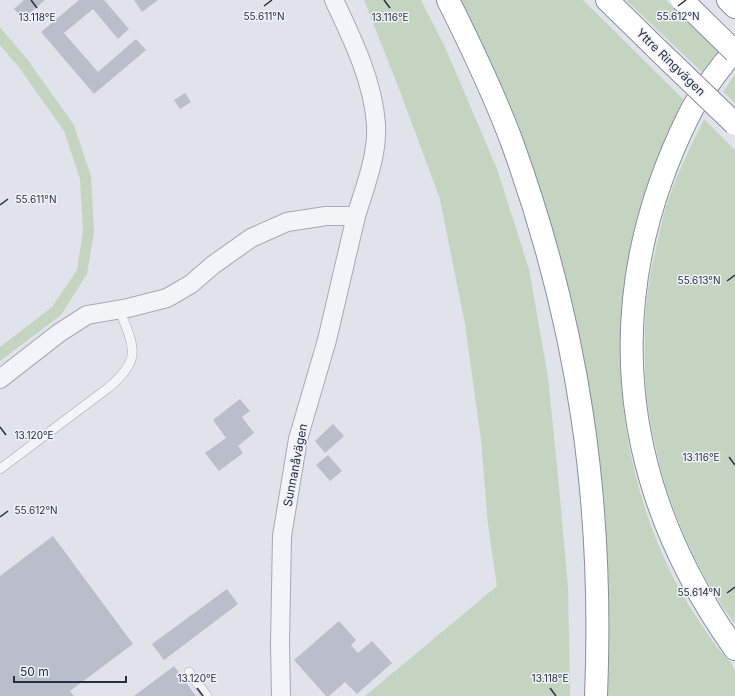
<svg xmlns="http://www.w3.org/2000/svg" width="735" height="696" font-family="Inter,sans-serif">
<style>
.green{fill:#c4d4c0}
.building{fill:#b9beca}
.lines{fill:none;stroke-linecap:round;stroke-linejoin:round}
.service-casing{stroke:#a5a9b4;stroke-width:10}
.minor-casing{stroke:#a5a9b4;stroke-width:20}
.motorway-casing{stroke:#868fa1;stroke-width:24}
.service{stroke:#f3f4f8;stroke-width:9}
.minor{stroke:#f3f4f8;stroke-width:18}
.motorway{stroke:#fff;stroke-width:22}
.motorway-bridge-casing{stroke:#868fa1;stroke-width:24;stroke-linecap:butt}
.motorway-bridge{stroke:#fff;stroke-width:22}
.ticks{fill:none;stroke:#272f42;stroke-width:1.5}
.labels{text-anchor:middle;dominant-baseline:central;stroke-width:3;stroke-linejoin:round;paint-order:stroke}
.street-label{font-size:12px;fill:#272f42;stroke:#eff2f7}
.ticks-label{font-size:10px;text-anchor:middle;fill:#272f42;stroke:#eff2f7;stroke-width:3;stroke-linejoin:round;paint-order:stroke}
</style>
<rect width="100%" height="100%" fill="#e0e3ea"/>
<path class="green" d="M364,0H421L445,47L497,169L529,269L548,377L558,476L568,587L570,696H365L497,586L488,525L481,440L465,324L440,199L401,94Z
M459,0H583L686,102C676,122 665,141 656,162C603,296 609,446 672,575C684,599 700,623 716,646C721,653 733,662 735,671C735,678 735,689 735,696H606C607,641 608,585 605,530C600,431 581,333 554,238C546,210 539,182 528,155C508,102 483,51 459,0Z
M626,0H666L720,52L704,74Z
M0,27L27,59L74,125L91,176L94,232L87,274L61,315L0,361V347L52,307L77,270L83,231L80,179L64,131L18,66L0,45Z
M735,74V103L723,92Z
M704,119L735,150V624C690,563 660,487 649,412C644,384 645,353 645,325C646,288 655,250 664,214C673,181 689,150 704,119Z"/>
<path class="building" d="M24,0H45L23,19L14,9Z
M79,0H104L129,29L118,39L93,9L64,33L98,72L136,39L146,50L94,94L41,32Z
M134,0H158L142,12Z
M185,93L191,102L180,109L174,100Z
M240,399L250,411L242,417L254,433L238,446L243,453L219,471L205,453L226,438L213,420Z
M333,424L344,436L325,453L315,441Z
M328,455L342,471L330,481L316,465Z
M53,536L133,644L70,691L74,696H0V576Z
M227,589L238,604L164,660L152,644Z
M339,621L356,640L351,645L358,653L372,641L392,663L357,694L345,682L329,696H326L294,660Z
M174,666L196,696H134Z"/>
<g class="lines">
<defs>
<path id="service" d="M0,469L108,388C143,359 134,347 119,309
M189,672L207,696"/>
<path id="minor" d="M334,0C352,38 373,81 376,124C378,154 365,187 356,216
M0,379L59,333L87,315L128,308L167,298L191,284L213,265L251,238L287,222L326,216H356L327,340L298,439L282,536L280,643L281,696"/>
<path id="motorway" d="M448,0C472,48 495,96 513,145C579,328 604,502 596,696
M607,0L657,49
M728,0L735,7
M735,49C720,69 702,90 690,113C598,297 616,482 735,649"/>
</defs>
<use href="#service" class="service-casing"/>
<use href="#minor" class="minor-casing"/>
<use href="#motorway" class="motorway-casing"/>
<use href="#service" class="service"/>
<use href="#minor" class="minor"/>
<use href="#motorway" class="motorway"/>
<defs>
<path id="motorway-bridge" d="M682,0L735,52
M657,49L735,124"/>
</defs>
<use href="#motorway-bridge" class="motorway-bridge-casing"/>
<use href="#motorway-bridge" class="motorway-bridge"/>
</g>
<path class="ticks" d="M31,0L37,8M384,0L390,8M264,6L272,0M678,6L686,0M0,205L8,199M727,281L735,275M0,427L6,435M729,457L735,465M0,517L8,511M727,593L735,587M197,688L203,696M550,688L556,696"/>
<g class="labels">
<g class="street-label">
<text transform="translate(671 62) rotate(44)">Yttre Ringvägen</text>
<text transform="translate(295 465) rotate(-79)">Sunnanåvägen</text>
</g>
</g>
<g class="ticks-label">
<text x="678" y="20">55.612°N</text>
<text x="264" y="20">55.611°N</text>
<text x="37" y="21">13.118°E</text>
<text x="390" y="21">13.116°E</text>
<text x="36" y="203">55.611°N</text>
<text x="699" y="284">55.613°N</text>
<text x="34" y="439">13.120°E</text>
<text x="701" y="461">13.116°E</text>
<text x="36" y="514">55.612°N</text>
<text x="699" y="596">55.614°N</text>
<text x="197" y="682">13.120°E</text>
<text x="550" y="682">13.118°E</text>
</g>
<path d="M14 676v6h112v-6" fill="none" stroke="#272f42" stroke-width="2"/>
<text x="20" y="676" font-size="12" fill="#272f42" stroke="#eff2f7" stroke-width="3" paint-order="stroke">50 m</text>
</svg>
